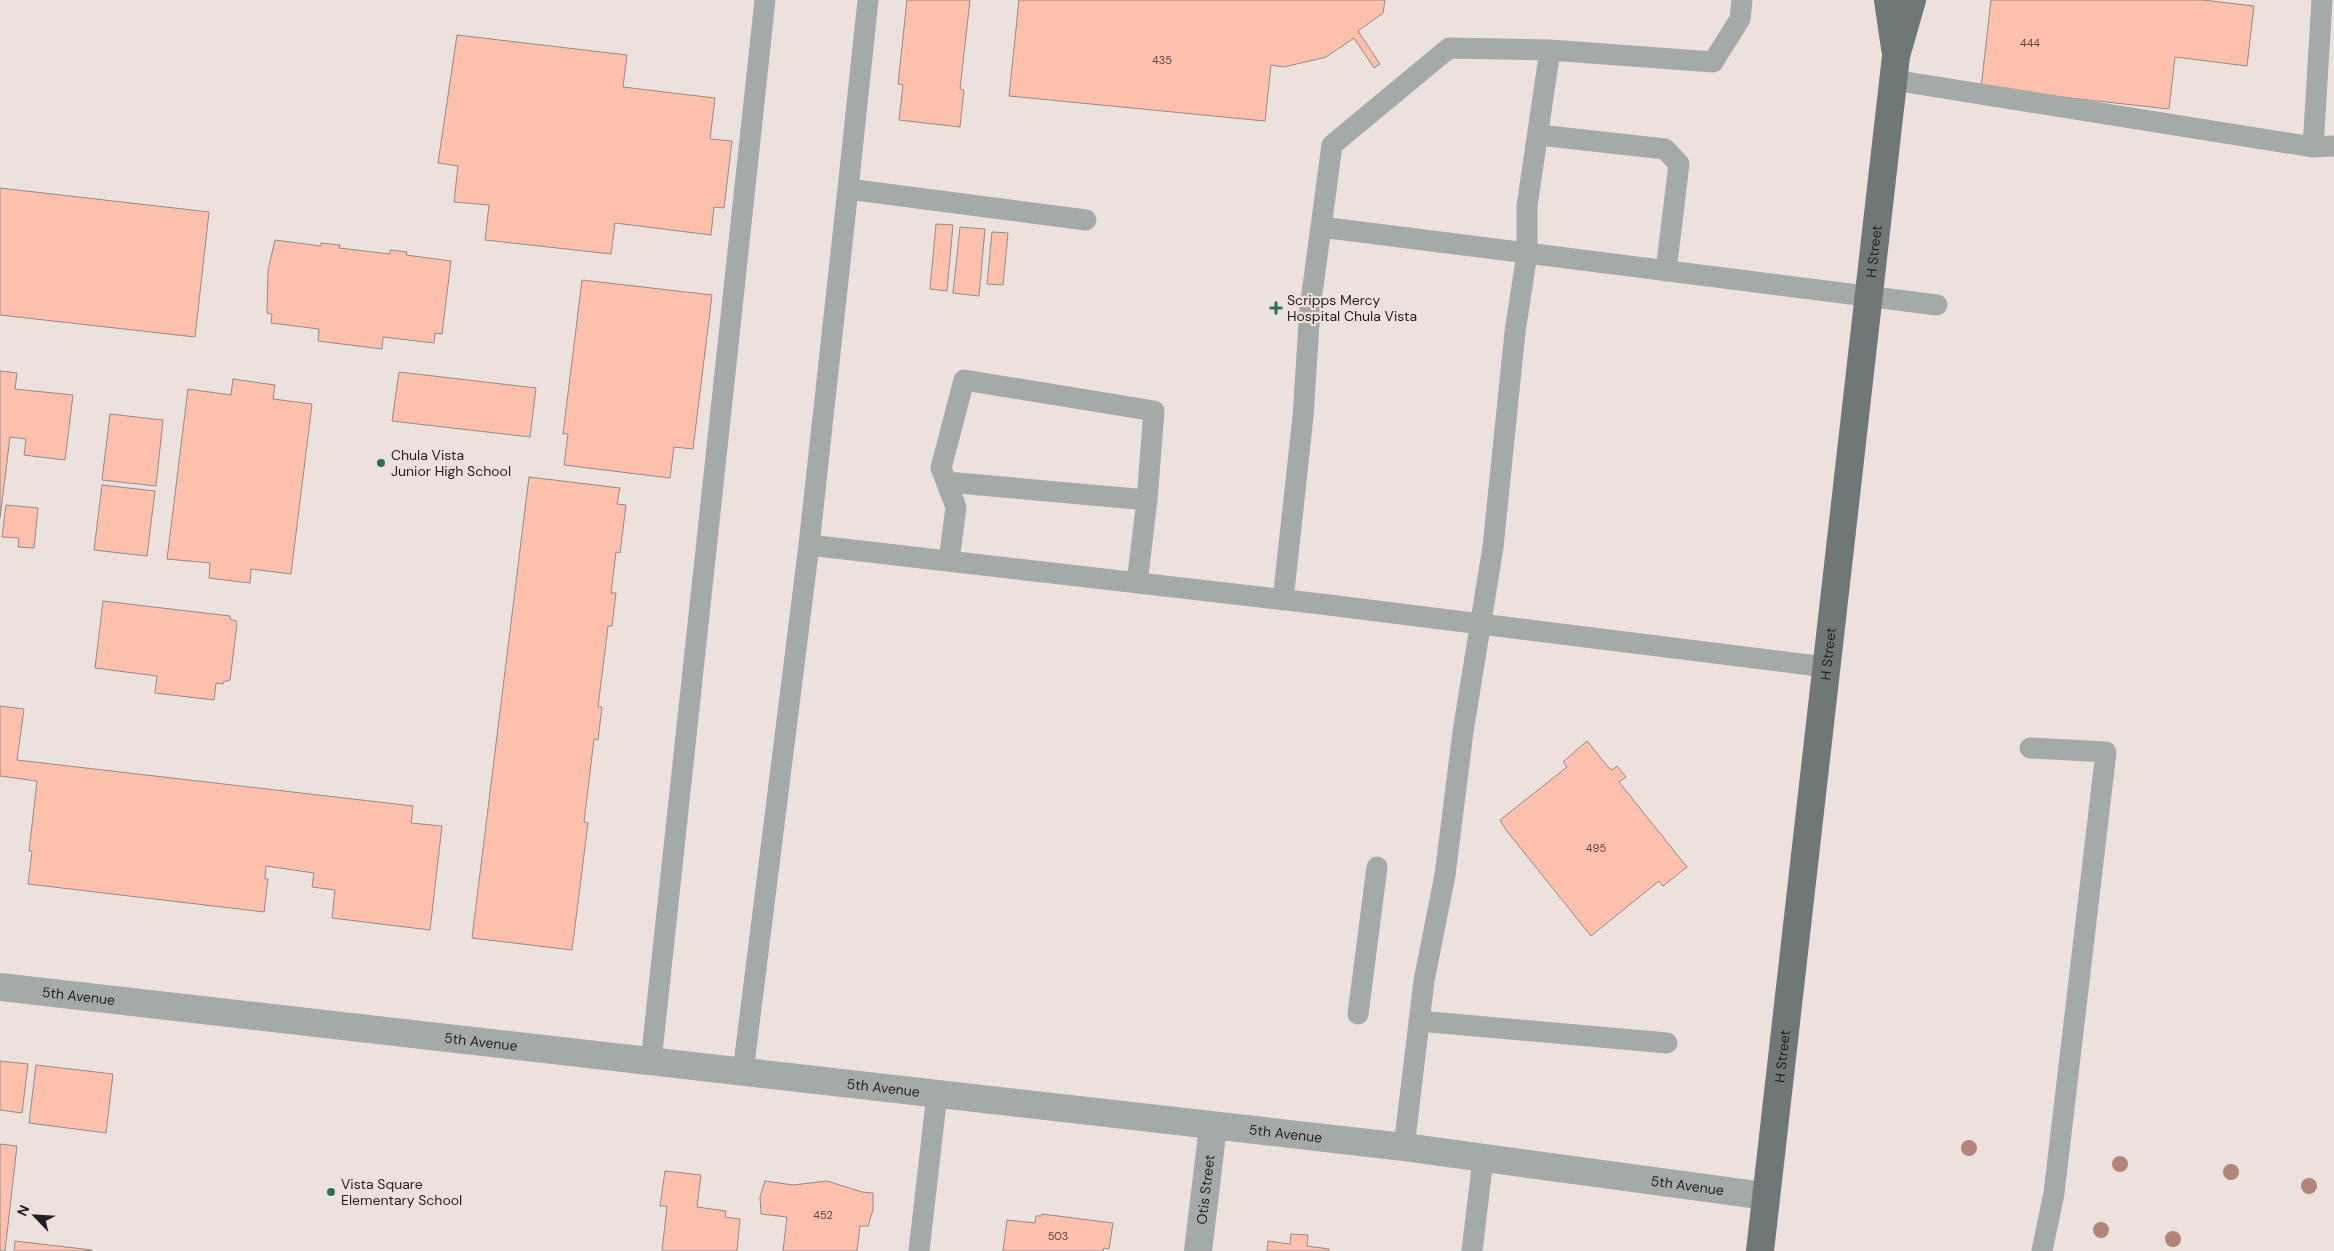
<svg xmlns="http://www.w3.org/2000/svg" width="2334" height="1251" font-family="'DM Sans',sans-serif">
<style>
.building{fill:#fdc0ad;stroke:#958a86}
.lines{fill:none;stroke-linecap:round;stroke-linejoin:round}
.service{stroke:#a4aaa8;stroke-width:21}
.minor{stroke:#a4aaa8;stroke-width:28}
.tertiary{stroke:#a4aaa8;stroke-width:28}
.primary{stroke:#6f7876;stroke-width:28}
.tree{fill:#b28578}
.poi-dot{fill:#2b6e5f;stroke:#ede1de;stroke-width:2}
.labels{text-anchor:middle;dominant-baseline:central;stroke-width:4.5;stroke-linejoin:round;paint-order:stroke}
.number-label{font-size:11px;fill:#5a4742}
.street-label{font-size:14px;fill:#231f1e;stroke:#ede1de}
.poi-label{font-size:14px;fill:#231f1e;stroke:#ede1de;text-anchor:start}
</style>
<rect width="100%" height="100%" fill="#ede1de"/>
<path class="building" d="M907,0H970L960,89L964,90L960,127L899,120L903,85L898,84Z
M1019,0H1385L1383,13L1358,31L1380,64L1374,68L1354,38L1326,57L1284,67L1271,65L1265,121L1009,96Z
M1991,0H2203L2254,6L2247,66L2175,57L2169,109L1981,88Z
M457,35L627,55L623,87L715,98L710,139L732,141L724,208L714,207L711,235L615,223L611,254L485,240L489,205L454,202L458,166L438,163Z
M0,188L209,212L195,337L0,315Z
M936,224L953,225L947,291L930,289Z
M960,227L985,229L979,296L953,293Z
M992,232L1008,233L1003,285L987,284Z
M275,240L321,246V243L340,245L339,248L390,254V250L407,252L406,255L451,261L442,334L435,333L434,343L383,337L382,349L318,341L319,329L271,323L272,314L267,313L268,270Z
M582,280L712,295L693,449L674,447L670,478L564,465L568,434H563Z
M0,371L17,373L15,389L73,395L65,460L24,455L26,439L10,437L0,518Z
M399,372L536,388L530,437L392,421Z
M233,379L275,385L273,399L312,404L291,574L251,569L250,583L209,578L210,563L167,559L188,389L231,395Z
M110,414L163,420L156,486L102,480Z
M529,477L620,488L617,504L626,505L620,553L616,552L611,593H616L612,626H608L598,707H602L598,740L594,739L584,822L588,823L572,950L472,938Z
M102,485L155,491L147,556L94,550Z
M6,505L38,508L34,548L18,547L19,538L2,537Z
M103,601L230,616V619L236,621L237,624L230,680L223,682V684L216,683L214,700L155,693L157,676L95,668Z
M0,706L24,709L17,760L413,806L411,823L442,826L430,930L332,918L335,890L312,887L314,873L266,866L265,879H268L264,912L28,884L32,851H29L37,781L0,776Z
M1587,741L1609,768L1612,770L1617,766L1626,777L1619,782L1687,867L1663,886L1659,881L1591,936L1506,830L1500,820L1567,767L1563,762Z
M0,1061L28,1064L22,1113L0,1110Z
M36,1065L113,1074L106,1133L29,1123Z
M0,1144L17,1146L5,1251H0Z
M665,1171L701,1175L697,1207L726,1211L725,1217L740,1219L737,1251H662L667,1206H660Z
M765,1181L793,1185L827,1181L862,1192L873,1193V1210L868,1226H860L857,1251H783L787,1217L761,1214L760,1197Z
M1042,1214L1113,1223L1109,1249L1104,1248L1103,1251H1003L1007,1220L1035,1223L1036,1216H1042Z
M1291,1234L1308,1235L1307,1246L1329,1249V1251H1267L1268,1241L1290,1244Z
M15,1241L92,1250V1251H14Z"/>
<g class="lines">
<path class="service" d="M1893,80L2313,147L2334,146
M1539,135L1665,149L1679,164L1666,271
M2313,147L2322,0
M848,189L868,0
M1086,220L848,189L809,545L1321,604L1826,667
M1321,227L1332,145L1449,48L1550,50L1713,62L1740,19L1742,0
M947,482L1147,500
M949,561L956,507L941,468L964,380L1154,411L1147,500L1137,583
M1283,600L1303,417L1310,308L1321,227L1937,305
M2030,748L2106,752L2054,1193L2042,1251
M1358,1014L1377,867
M1419,1021L1667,1043
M651,1062L765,0
M743,1072L809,545
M1404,1147L1424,981L1445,875L1463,732L1493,547L1515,332L1527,254V206L1550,50
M919,1251L937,1094
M1472,1251L1483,1159"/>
<path class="minor" id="s1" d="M1198,1251L1213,1127"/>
<path class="tertiary" id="s2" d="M0,987L1404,1147L1765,1196"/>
<g class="primary">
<path d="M1888,0L1895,48"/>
<path id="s3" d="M1760,1251L1896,56L1912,0"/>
</g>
</g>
<g class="tree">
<circle cx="1969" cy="1148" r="8"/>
<circle cx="2120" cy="1164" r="8"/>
<circle cx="2231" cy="1172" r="8"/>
<circle cx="2309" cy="1186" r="8"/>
<circle cx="2101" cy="1230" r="8"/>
<circle cx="2173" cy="1239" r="8"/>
</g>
<g class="poi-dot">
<path d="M1273.5 300.5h5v5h5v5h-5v5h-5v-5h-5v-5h5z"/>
<circle cx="381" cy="463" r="5"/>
<circle cx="331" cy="1192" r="5"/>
</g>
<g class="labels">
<g class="number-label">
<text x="2030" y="43">444</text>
<text x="1162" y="60">435</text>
<text x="1596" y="848">495</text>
<text x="823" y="1215">452</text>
<text x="1058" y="1236">503</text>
</g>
<g class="street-label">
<text stroke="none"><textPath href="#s3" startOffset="1006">H Street</textPath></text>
<text stroke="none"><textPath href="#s3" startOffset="601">H Street</textPath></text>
<text stroke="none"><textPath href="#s2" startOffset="79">5th Avenue</textPath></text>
<text stroke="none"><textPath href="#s2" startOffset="484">5th Avenue</textPath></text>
<text stroke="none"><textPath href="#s3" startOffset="196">H Street</textPath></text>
<text stroke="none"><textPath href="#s2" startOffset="889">5th Avenue</textPath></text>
<text stroke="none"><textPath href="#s2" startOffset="1294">5th Avenue</textPath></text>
<text stroke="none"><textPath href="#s2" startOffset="1699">5th Avenue</textPath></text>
<text stroke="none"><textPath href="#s1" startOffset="62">Otis Street</textPath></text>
</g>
<g class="poi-label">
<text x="1287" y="300">Scripps Mercy<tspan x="1287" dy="16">Hospital Chula Vista</tspan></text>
<text x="391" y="455">Chula Vista<tspan x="391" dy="16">Junior High School</tspan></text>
<text x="341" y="1184">Vista Square<tspan x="341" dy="16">Elementary School</tspan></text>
</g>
</g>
<g transform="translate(35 1216) rotate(295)" stroke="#ede1de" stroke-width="4" paint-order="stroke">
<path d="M0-4L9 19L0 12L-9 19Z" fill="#231f1e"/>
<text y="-8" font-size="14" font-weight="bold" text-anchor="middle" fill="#231f1e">N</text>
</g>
</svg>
